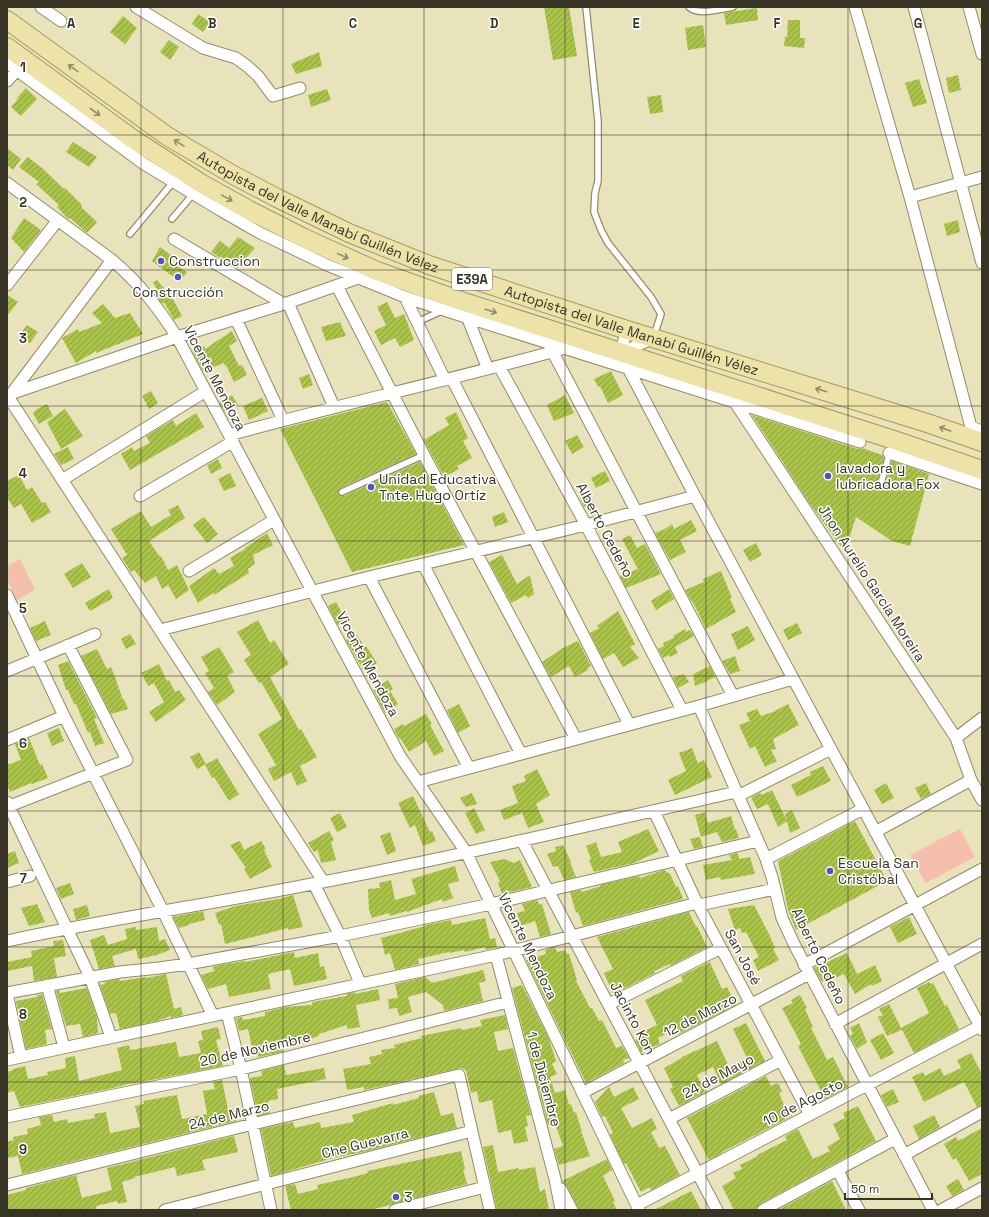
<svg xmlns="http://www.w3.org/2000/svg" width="989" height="1217" font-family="'Space Grotesk',sans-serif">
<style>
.park{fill:#f4bfac}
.building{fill:url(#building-hatch)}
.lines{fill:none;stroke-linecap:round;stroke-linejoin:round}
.lane-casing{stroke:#928c68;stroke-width:8}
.street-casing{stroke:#928c68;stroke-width:13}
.primary-casing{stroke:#a69955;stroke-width:20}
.lane{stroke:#fff;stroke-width:5.5}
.street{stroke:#fff;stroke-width:11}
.primary{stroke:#ede3a9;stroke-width:18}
.oneway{stroke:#928c67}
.grid{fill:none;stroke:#373425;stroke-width:1;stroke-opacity:0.55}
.poi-dot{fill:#5650c7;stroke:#fff;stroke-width:1.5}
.labels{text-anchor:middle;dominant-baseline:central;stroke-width:3;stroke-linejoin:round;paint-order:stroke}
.shield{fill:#fff;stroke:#737166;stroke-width:1}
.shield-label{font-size:13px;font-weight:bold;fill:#373425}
.street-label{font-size:14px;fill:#373425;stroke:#fff}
.poi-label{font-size:14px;fill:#373425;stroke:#fff;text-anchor:start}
.grid-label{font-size:13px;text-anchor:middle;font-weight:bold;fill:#373425;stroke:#fff;stroke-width:3;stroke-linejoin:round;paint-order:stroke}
</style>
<defs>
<pattern id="building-hatch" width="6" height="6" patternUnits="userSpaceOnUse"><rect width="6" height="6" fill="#aac449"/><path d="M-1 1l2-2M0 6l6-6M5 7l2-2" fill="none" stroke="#8ba03d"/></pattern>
</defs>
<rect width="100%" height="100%" fill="#e9e3bc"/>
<path class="park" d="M20,559L35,590L17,600L7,579V566Z
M960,829L975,857L926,883L910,855Z"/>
<path class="building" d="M544,7H569L577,56L553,60Z
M757,8L758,20L726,25L724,13Z
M198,14L210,22L203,32L192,24Z
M123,16L137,28L125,44L110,32Z
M788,20H800V38H805L804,48L784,46L785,37H787Z
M703,25L706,47L688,50L685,28Z
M169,40L179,47L170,60L160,52Z
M319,52L322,66L296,74L291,64Z
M958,75L961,90L949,93L946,78Z
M919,79L927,103L913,107L905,83Z
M26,88L37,99L21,116L11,107L18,99L17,98Z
M327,89L331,100L311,107L308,95Z
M661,95L663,112L650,114L647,97Z
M73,142L97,157L89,167L66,152Z
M7,148L21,159L13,170L7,165Z
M28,157L42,168L64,189L65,188L82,205L81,207L97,222L87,233L70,218L68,219L57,207L59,205L36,184L39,182L19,167Z
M24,218L41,230L24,252L11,238Z
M958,220L960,232L947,236L944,224Z
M238,237L255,248L237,268L211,252L220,241L229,248Z
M160,247L172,256L169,261L187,272L180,282L152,261Z
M157,280L173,299L182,316L174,320L164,302L162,304L154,292L157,290L153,282Z
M7,295L18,302L7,316Z
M387,302L395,318L404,314L414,340L400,347L395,338L381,345L374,331L386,325L377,307Z
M103,304L115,318L130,313L143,334L96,353V351L76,363L62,338L78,329L79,332L102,323L92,313Z
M340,322L346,336L326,341L321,327Z
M27,325L38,332L30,343L19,336Z
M232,331L237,341L229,346L239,366L242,365L247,375L234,382L226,365L225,366L224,363L203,371L192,350L204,346L205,349Z
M611,371L623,395L608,403L600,386L598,387L594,379Z
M309,374L313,385L303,389L299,378Z
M151,391L158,403L149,409L142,396Z
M232,395L238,405L225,412L219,402Z
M565,395L574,413L554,421L547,405Z
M262,398L268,411L249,420L243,406Z
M387,402L416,454L340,488L338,491V494L341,496H344L420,462L464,545L352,572L280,429Z
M47,404L53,416L39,424L33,413L37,409Z
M65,409L83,436L61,449L47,422Z
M456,412L468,438L463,441L472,458L457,466L459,469L444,477L424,440L449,425L445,418Z
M196,413L204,427L130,470L121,454L132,447L134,451L150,443L146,436L173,420L176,426Z
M752,415L858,449L862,448L882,455L884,458L877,482L879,487H882L885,485L892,461L929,474L910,546L892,541L856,517L845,552L808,501Z
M577,435L584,447L572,454L565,441Z
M68,447L74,459L61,465L54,454Z
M218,459L222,468L211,474L207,465Z
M605,471L610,481L596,488L591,478Z
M230,473L236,486L224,491L218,479Z
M19,475L27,490L32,487L42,503L45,502L51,512L32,523L21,504L14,508L7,498V481Z
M587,491L593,503L584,507L579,495Z
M178,505L185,518L149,541L160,557L161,556L168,570L177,565L189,590L176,599L168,585L162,589L156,576L145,583L134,570L131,572L122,558L127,555L111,529L141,511L151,527L171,515L168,510Z
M504,512L508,522L495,527L492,517Z
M204,517L218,534L207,543L193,525Z
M691,520L697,531L680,540L686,552L670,560L655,533L665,529L672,524L674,529Z
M267,533L273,545L253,555L255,564L248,569L249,573L214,595L213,593L198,603L189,586L214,568L219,574L234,566L230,558L245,549V548Z
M630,535L637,548L645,544L661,574L626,588L620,576L638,569L622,539Z
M756,543L762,555L750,562L743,550Z
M502,555L517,584L530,575L534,594L528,598L526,595L511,603L489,562Z
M82,563L91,577L73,588L64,574Z
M721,571L732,598L730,599L736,612L706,629L693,602H692L685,590L704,582L703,579Z
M109,589L113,598L90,611L85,603Z
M669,589L674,599L656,610L651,601Z
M336,602L346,621L338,625L328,606Z
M618,611L635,644L630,647L639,658L623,667L614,653L603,659L590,633L599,628L597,626Z
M258,620L270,643L274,640L289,664L270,677L299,730L301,729L317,757L300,766L307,781L297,786L291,772L274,781L268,769L276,765L258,734L282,719L261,682L259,683L244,660L251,655L237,632Z
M45,621L51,635L36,641L30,628Z
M797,623L802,633L788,640L783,630Z
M748,626L755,640L738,650L731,634Z
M685,629L686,632L690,630L694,636L675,647L678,653L670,657L669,655L663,658L658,649L664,646L663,643L674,638L673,636Z
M130,634L136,644L126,649L121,639Z
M356,634L365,647L366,646L377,663L364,671L346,640Z
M578,641L591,666L587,668L588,670L575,677L569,666L551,677L542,662L563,648Z
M219,647L234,672L227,676L235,692L217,705L208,692L214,688L205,673L209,671L201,657Z
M97,649L107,669L111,667L115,677L123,700L124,699L128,709L111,714L81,656Z
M735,656L740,671L730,674L722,661Z
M68,661L97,718L94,719L104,743L95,746L90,732L88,733L76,704H74L68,690H66L58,665Z
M159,664L167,681L169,680L175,692L179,690L186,700L156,722L149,712L164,702L154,683L148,686L141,673Z
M710,666L715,677L703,683L695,686L693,675L697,672Z
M684,674L689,682L678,688L673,677Z
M388,680L393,689L390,691L398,704L385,713L373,690Z
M459,704L470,726L458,733L447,710Z
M788,704L799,725L773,739L776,749L771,750L777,761L765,767L755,746L750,749L739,725L750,721L746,713L757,709L761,716L773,712Z
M426,714L432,724L430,725L444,751L434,756L426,741L409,752L400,738L399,739L394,729L403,724L404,726Z
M59,728L64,741L52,746L47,733Z
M29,738L40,765L42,764L48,778L32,784L31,783L10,792L7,785V765L21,760L15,744Z
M692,748L698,763L704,760L712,777L675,795L668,780L686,771L679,753Z
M199,752L206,764L197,769L190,757Z
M217,758L239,794L229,801L214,777L212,778L205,765Z
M823,766L831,781L797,797L791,785L811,775L810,772Z
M537,769L550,795L536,804L544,822L528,828L522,813L504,820L500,810L518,803L512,786L526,781L524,776Z
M886,783L894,798L882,804L874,790Z
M926,783L931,794L921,799L915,788Z
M772,790L787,821L778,827L768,804L757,809L751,797L760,793L762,795Z
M472,793L477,804L466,807L460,798Z
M413,796L430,832L432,831L436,841L423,846L415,825L410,828L398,803Z
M474,808L485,830L476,834L465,813Z
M792,810L800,828L790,833L785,814Z
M705,812L708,823L731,816L735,830L736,829L739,838L722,842L717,832L701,837L695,815Z
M340,813L347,827L337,832L330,818Z
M855,821L887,881L796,930L788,910L778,861Z
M648,829L659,851L634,863L594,872L589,860L591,859L586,846L596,842L601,857L622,852L618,842Z
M329,831L334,840L331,842L336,860L321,863L318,850L314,852L308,843Z
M390,832L396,851L387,855L380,836Z
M700,837L703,847L694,849L690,839Z
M240,841L244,850L261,841L266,849L264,850L272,867L250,879L244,869L246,868L230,845Z
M563,845L571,862H570L576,877L564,880L558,866L553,867L547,854L556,851L555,847Z
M15,851L19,863L7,868V854Z
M738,853L739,859L750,857L755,874L721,880L720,877L706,880L703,865L732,860L729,855Z
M504,859L514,863L520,860L532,887L502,894L498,883L500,881L490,862Z
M455,866L459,881L448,884L453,898L443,902L442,899L407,912L406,911L390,916L389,913L372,918L369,910L368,889L380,888L379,883L391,880L395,900L416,894L411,879Z
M664,870L670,874L676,887L678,886L683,899L583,926L578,912L576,913L570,892L581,890L582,892L601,886L600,885L639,876L640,878Z
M70,883L74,894L61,899L56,888Z
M293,895L303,927L289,930L288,928L225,944L221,924L219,925L215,913L235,906L278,899Z
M537,900L540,905L542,904L551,934L540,937L535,921L521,926L517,913L525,911L522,904Z
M37,904L45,922L29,926L21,908Z
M87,905L90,916L76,920L73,909Z
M754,905L769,934L775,948L773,949L779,960L758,971L753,960L759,957L746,932L742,933L740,928L735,930L728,909Z
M203,911L205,920L189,924V925L179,928L173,917Z
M689,912L696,927L697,926L707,947L670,966V964L654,971L655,973L613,994L604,973L613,969L597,937Z
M909,917L917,934L898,943L890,927Z
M485,918L490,939L495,938L497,947L486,950L485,947L465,952L464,950L449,953V952L418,959L419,964L395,970L390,953L385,955L381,938L425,926V925L451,920L452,925Z
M136,927V930L157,927L159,941L165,939L170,950L157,955L138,959L136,949L112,956L115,966L99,969L90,940L104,935L108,945L127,939L125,929Z
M63,940L66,956L54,958L57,977L34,981L32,966L7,971V962L32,957L31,951L54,946L53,941Z
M555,947L557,952L565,950L566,953L569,954L577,980L576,981L590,1008H592L599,1021L602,1020L616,1048L622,1046L629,1058L623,1060L624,1063L586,1083L526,960L546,954L545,950Z
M294,952L295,958L318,953L320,967L324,966L327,979L294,986L290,969L268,974L271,989L229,997L226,984L208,989L201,975L214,971L213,967L220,965L245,961V962Z
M847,953L857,974L875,965L882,981L872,986L871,984L855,994L844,974L827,982L825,979L822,982L814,968Z
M710,962L722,989L727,987L736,1005L679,1034L676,1029L658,1038L660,1044L641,1052L635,1040L643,1036L642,1032L657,1025L645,1000L683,981L681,976Z
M483,970L486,981L479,983L483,1001L444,1011L443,1005L426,992L408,997L412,1012L399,1016L397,1008L389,1009L388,999L398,998L395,984L425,977L432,983Z
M166,974L174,1009L181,1007L183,1015L171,1018V1016L157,1021L120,1029L116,1013L110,1014L100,985L105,984L104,982L119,979L120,981L146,977L147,978Z
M929,982L931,984L933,983L945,1006L947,1005L959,1029L914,1053L901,1028L902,1030L887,1036L878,1017L883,1015L879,1009L889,1004L901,1028L929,1013L917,988Z
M522,985L549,1039L556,1061L552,1064L557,1074L550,1077L555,1093L565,1090L569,1105L571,1104L574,1113L576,1112L577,1116L582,1131H581L590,1156L559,1165L554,1149L563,1146L555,1123L548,1125L512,988Z
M87,988L97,1018L98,1033L83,1037L80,1024L66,1026L56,991L59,990L60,993Z
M378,989L380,1000L356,1005L360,1027L347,1029V1025L319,1034V1036L281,1047L282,1052L258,1057L257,1051L253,1052L248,1029L239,1031L236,1018L242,1017L243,1020L265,1016V1012L286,1007L312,1005V1002L347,996L346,994L355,992V994Z
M42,994L52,1029L45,1030L47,1044L26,1049L16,1001L37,997V995Z
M800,995L807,1008L805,1009L813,1027L811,1028L827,1060L833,1057L848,1087L825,1099L798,1046L801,1044L782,1008L793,1003L791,1000Z
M505,1015L508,1029L494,1032L498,1051L513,1048L531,1115L526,1116L528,1126L525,1127L528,1141L514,1144L511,1130L498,1133L492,1100L479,1103L477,1091L471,1093L466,1070L461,1068L369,1089L364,1090V1087L347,1090L343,1069L371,1064L369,1057L382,1054L381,1050L395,1048L394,1045L422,1038L421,1036L461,1028L462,1030L482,1026L480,1020Z
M746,1023L765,1061L721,1084L713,1067L697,1075L705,1092L679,1106L670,1089L673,1087L664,1068L682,1058V1057L717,1041L729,1067L747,1058L733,1029Z
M859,1023L867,1042L857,1049L850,1036L853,1033L850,1028Z
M218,1027L221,1039L216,1040L223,1066L131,1084V1083L113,1088L20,1107L14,1091L7,1093V1072L13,1070V1069L25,1066L28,1079L48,1075L47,1072L66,1068L65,1058L75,1056L79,1081L122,1070L117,1048L129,1045L130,1050L176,1042L179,1057L201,1053L198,1041L203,1040L201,1031Z
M883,1033L894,1053L881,1060L870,1040Z
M971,1053L982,1074V1105L977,1107L964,1082L924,1102L912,1077L923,1072L925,1076L940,1068L944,1076L961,1068L957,1060Z
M284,1065L286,1075L324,1068L326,1079L277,1089L278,1099L268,1101L270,1113L258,1116L250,1078L262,1076L261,1071Z
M766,1076L771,1086L778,1083L782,1091L779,1093L787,1112L790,1111L792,1116L722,1152V1153L709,1160L687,1118Z
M222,1080L228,1109L233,1108L236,1121L22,1174L18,1156L7,1158V1142L14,1140L13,1137L28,1134L27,1129L41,1125L39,1117L52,1115L54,1122L67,1119L68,1123L95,1118L94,1114L106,1112L110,1133L140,1127L135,1106L144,1104L143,1101L177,1095L182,1119L207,1114L203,1091L215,1089L213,1082Z
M609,1087L614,1097L633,1087L639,1099L621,1108L632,1128L652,1118L657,1129L651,1132L659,1148L665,1146L680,1175L651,1190L650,1187L641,1192L626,1163L624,1164L610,1135L613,1133L605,1116L602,1117L595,1102Z
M893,1089L899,1102L887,1107L881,1095Z
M434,1092L441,1116L453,1113L457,1128L363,1152L333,1158L271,1176L261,1129L293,1122L295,1128L320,1122L321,1128L354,1122L352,1115L393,1103V1105L419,1098L418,1096Z
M858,1106L876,1141L760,1204L756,1210H734L722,1186L736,1178L733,1173L742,1169L740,1165L758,1156L757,1155L787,1140L785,1136L798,1129L813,1159L830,1151L827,1147L840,1139L833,1124L845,1118L843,1113Z
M934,1115L940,1127L919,1139L913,1126Z
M982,1128V1174L969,1181L956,1158L953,1160L944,1144L956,1137L958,1141Z
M234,1136L238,1152L202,1160L205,1170L177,1176L175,1167L134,1177L135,1178L122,1182L127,1202L118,1204L117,1201L96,1206L97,1210H7V1195L26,1190V1188L76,1175L82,1198L112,1190L107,1168Z
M493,1145L498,1172L519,1168V1170L535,1167L540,1192L545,1189L549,1210H497L483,1147Z
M461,1151L465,1169H463L467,1184L371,1210H291L285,1186L295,1184L298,1194L318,1189L317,1185L353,1177L368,1173L367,1171Z
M607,1159L612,1170L603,1176L615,1201L613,1202L617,1210H579L567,1186L562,1181Z
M958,1179L964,1190L952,1196L946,1186Z
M832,1181L846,1210H778Z
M691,1191L701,1210H654Z"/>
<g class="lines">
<defs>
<path id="lane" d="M586,7L598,121V181L595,193L594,212L601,230L608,243L651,297L661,314L654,336
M689,7C697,16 722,9 733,7
M172,219L194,193
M130,234L174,181
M417,322L444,310
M881,483L890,452
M342,492L424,455"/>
<path id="street" d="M41,7L61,21
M136,7L203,48L236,58L247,66L258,76L273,96L300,88
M855,7L910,197L971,427L982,431
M914,7L982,263
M969,7L982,54
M7,63L144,164L220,210L260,233L327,265L405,297L444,310L860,442
M7,81L21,66
M7,183L112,260C140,284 157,306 177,337L400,756L466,852L639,1210
M910,197L982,177
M174,239L284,304
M7,285L58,220
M337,286L424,455L576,739
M405,297L445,380
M288,303L334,407
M466,314L488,369
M236,319L283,420
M627,330L620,353L628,368L695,496L982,1030
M548,343L733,696
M621,353L653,338
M499,366L586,525L682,710
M452,379L629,724
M12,393L112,260
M7,395L323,881
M7,395L177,337L284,304L361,277
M734,401L956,738L971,780L982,800
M229,435C339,405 450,380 559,350
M889,453L982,484
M62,480L206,391
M140,496L232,442
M423,564L521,754
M189,571L274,520
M369,577L469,768
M7,595L64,716L163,911L213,1016
M160,630L369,577L586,525L695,496
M7,671L95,634
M699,706L766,859L772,877L782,918L795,946L933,1210
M956,738L982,718
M7,740L64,716
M418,782L699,706L793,679
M738,796L831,749
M7,802L90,977L111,1037
M7,807L127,760L68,645
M654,811L697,903L810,1115
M875,832L971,780
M522,841L717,1210
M766,859L863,809
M7,882L30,876
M314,884L340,936L360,983
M699,905L775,889
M7,941C108,919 211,904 312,884C454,857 595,824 736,792
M496,955L555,1179L561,1210
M804,965L982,869
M47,985L64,1047
M7,993L120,972L159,968L188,964L340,936L491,904L758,841
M7,994L21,1057
M609,1004L721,948
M227,1013L241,1069L271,1210
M835,1024L982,944
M7,1060L496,955L572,936L697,903
M582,1093L809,974
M7,1117L241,1069L508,1002
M669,1119L781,1060
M904,1155L982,1112
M838,1171L859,1210
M7,1185L253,1124L459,1075L490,1210
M561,1189L572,1210
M637,1205L982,1025
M165,1210L472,1131
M395,1210L485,1187
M763,1210L895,1139
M941,1210L982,1188"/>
<g id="primary">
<path id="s1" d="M7,20L167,136L235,176L277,198L349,233L429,265L627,330L927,423L982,442"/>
<path d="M7,47L133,139L202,184L249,210L304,238L377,271L461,301L894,440L982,470"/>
</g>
</defs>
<use href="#lane" class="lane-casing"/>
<use href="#street" class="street-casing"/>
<use href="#primary" class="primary-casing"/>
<use href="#lane" class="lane"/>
<use href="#street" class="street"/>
<use href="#primary" class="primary"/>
</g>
<defs><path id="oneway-shaft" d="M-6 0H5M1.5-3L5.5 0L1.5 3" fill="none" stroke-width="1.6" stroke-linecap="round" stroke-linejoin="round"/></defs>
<g class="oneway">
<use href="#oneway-shaft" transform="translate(73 68) rotate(-144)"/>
<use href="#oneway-shaft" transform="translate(95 112) rotate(36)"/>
<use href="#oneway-shaft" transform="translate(179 143) rotate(-148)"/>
<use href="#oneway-shaft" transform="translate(227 198) rotate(29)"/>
<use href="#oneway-shaft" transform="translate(343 256) rotate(24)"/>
<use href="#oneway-shaft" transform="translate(491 311) rotate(18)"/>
<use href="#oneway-shaft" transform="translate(821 390) rotate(-163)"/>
<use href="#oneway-shaft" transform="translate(945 429) rotate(-161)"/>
</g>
<path class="grid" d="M141,7V1210M283,7V1210M424,7V1210M565,7V1210M706,7V1210M848,7V1210M7,135H982M7,270H982M7,406H982M7,541H982M7,676H982M7,811H982M7,947H982M7,1082H982"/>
<g class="poi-dot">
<circle cx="161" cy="261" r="4"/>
<circle cx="178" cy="277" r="4"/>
<circle cx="828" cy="476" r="4"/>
<circle cx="371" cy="487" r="4"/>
<circle cx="830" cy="871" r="4"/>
<circle cx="396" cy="1197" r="4"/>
</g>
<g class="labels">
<rect class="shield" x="452" y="268" width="40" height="22" rx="3"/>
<g class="shield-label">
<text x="472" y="279">E39A</text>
</g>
<g class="street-label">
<text stroke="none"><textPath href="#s1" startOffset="367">Autopista del Valle Manabí Guillén Vélez</textPath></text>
<text stroke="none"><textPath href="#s1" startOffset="703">Autopista del Valle Manabí Guillén Vélez</textPath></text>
<text transform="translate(215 378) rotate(62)">Vicente Mendoza</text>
<text transform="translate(605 530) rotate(62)">Alberto Cedeño</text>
<text transform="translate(872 583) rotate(57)">Jhon Aurelio García Moreira</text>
<text transform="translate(368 664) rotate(62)">Vicente Mendoza</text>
<text transform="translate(528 946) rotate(64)">Vicente Mendoza</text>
<text transform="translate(819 956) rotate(64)">Alberto Cedeño</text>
<text transform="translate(743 957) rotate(62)">San José</text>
<text transform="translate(700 1015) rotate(-27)">12 de Marzo</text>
<text transform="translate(633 1018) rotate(62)">Jacinto Kon</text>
<text transform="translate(255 1049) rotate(-13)">20 de Noviembre</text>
<text transform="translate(718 1076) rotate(-28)">24 de Mayo</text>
<text transform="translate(544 1079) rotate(75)">1 de Diciembre</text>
<text transform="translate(803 1102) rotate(-27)">10 de Agosto</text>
<text transform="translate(229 1115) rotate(-14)">24 de Marzo</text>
<text transform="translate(365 1143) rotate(-14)">Che Guevarra</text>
</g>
<g class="poi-label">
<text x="169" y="261">Construccion</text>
<text x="178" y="292" text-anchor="middle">Construcción</text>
<text x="836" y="468">lavadora y<tspan x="836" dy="16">lubricadora Fox</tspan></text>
<text x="379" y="479">Unidad Educativa<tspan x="379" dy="16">Tnte. Hugo Ortíz</tspan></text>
<text x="838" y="863">Escuela San<tspan x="838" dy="16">Cristóbal</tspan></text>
<text x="404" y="1197">3</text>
</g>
</g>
<g class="grid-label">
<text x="71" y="28">A</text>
<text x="212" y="28">B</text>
<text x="353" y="28">C</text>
<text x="494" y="28">D</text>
<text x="636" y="28">E</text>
<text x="777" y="28">F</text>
<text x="918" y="28">G</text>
<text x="23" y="72">1</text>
<text x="23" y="207">2</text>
<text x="23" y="343">3</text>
<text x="23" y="478">4</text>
<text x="23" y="613">5</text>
<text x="23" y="748">6</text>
<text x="23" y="883">7</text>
<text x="23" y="1019">8</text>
<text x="23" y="1154">9</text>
</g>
<rect width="989" height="1217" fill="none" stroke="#373425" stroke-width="16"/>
<path d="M845 1193v6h87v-6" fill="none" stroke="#373425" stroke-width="2"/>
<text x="851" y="1193" font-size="12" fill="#373425" stroke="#ffffff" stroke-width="3" paint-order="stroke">50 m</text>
</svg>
